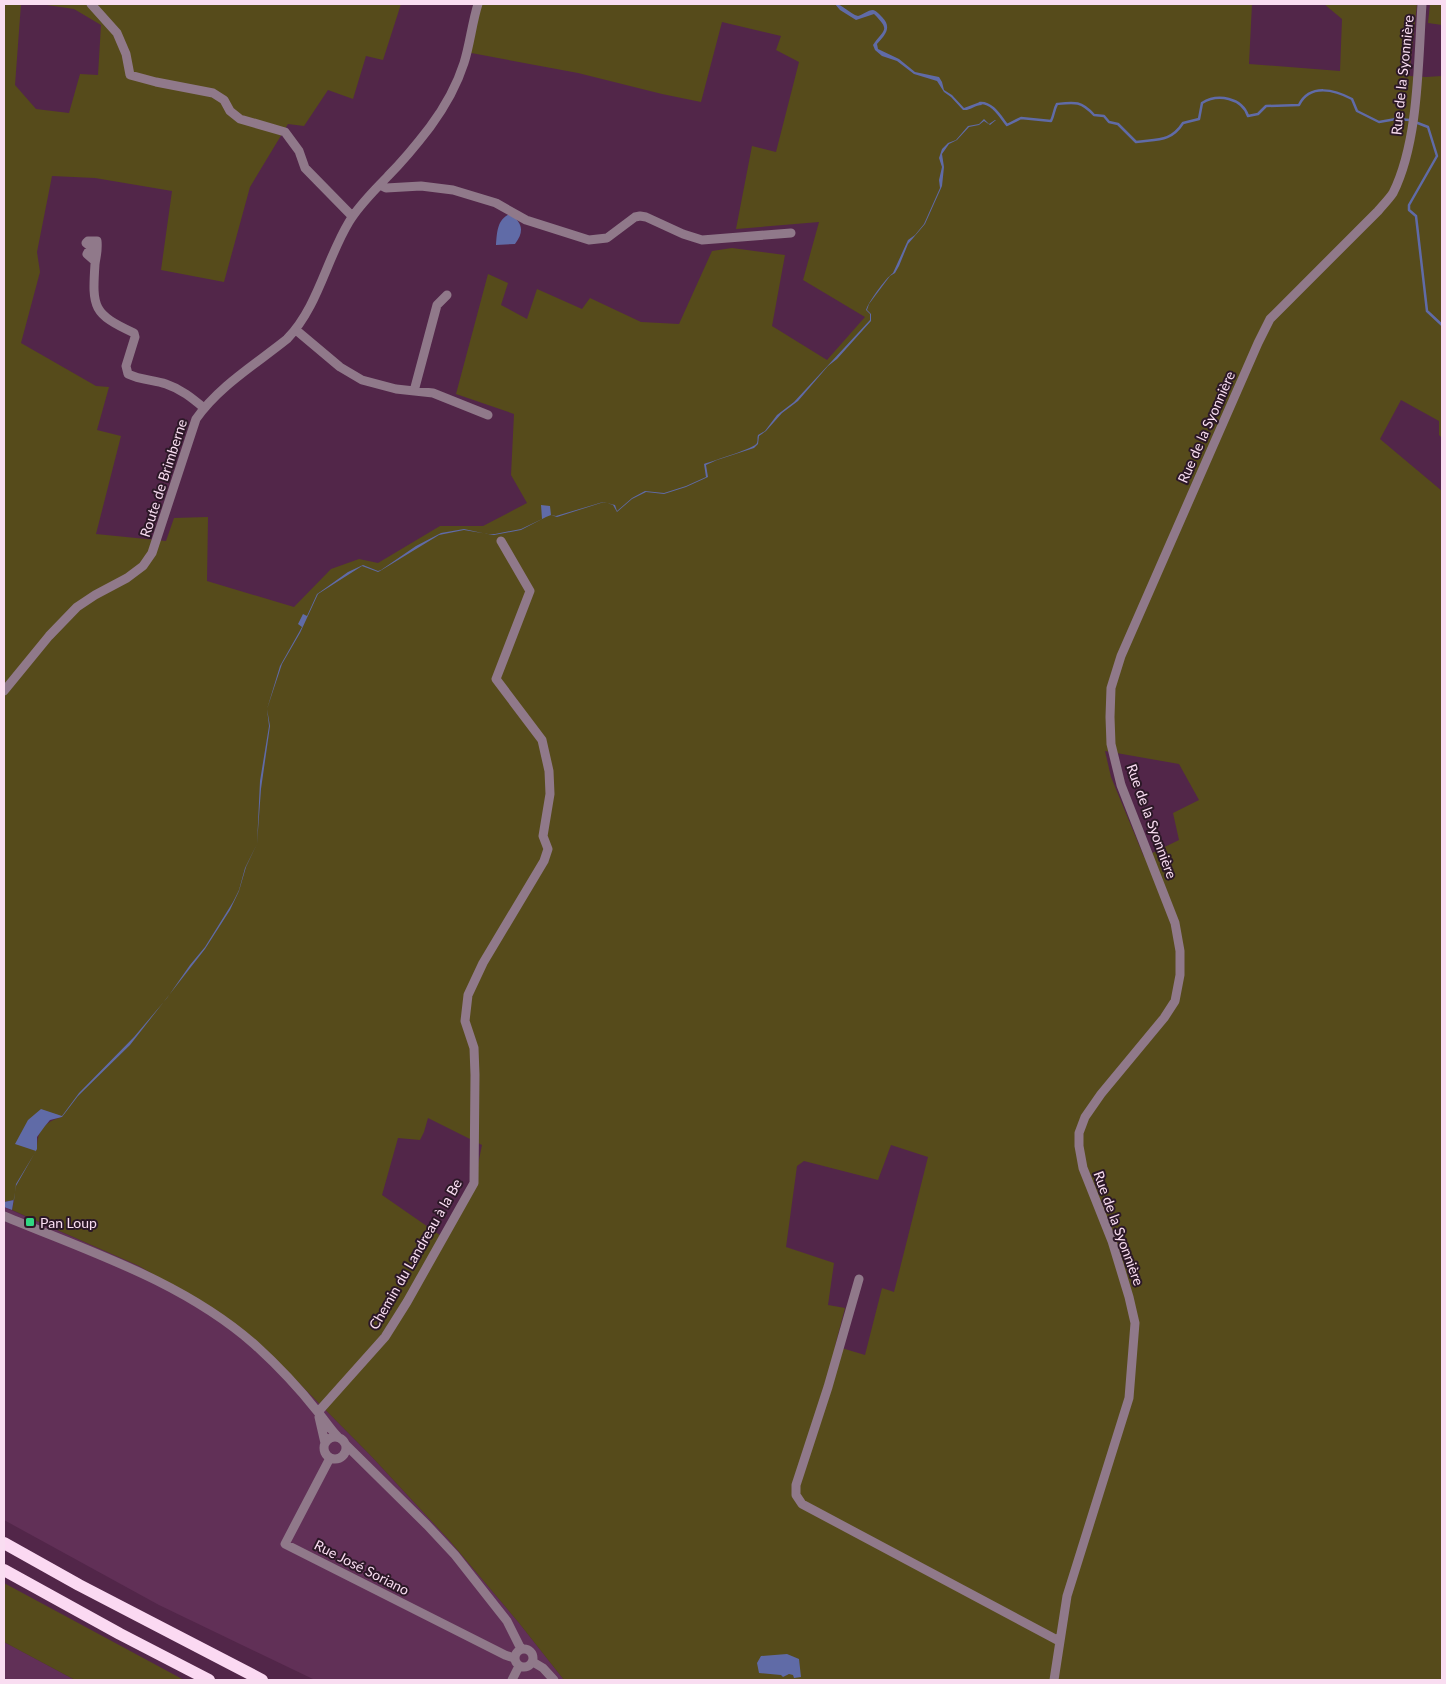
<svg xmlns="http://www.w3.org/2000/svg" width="1446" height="1684" font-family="Lato,sans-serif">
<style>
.built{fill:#613057}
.green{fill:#564b1b;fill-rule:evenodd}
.water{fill:#606ba7}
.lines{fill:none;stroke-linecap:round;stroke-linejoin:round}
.stream{stroke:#606ba7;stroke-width:2.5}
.minor{stroke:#90798a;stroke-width:9}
.highway{stroke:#fbd9f2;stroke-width:12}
.poi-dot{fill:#30d883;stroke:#2c1827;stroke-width:2}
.labels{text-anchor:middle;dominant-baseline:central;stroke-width:4;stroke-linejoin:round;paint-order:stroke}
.street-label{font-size:14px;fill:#f9ddf1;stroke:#2c1827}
.poi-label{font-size:14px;fill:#f9ddf1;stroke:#2c1827;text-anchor:start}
</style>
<rect width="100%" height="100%" fill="#522649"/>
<path class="built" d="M4,1207L139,1266L210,1308L290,1374L372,1457L449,1540L519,1623L564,1680H315L159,1605L4,1520Z
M4,1642L75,1680H4Z"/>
<path class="green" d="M4,4H21L15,85L36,109L69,113L80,74L98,75L101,25L74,9L40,4H401L383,60L366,56L353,99L328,90L304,126L288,124L250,187L224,282L161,270L172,191L95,178L52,176L37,252L40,272L21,343L96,386L109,387L97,430L121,436L96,534L166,541L174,518L208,517L207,581L294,607L331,569L359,559L378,563L440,526H483L527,503L511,475L514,414L456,394L488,274L508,283L501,305L527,319L537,289L582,309L590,298L641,322L679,324L712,251L732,248L785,255L772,326L827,360L865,317L803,280L819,222L736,229L752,146L776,152L799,62L776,50L781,36L722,22L701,102L662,94L578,73L466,52L479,4H1252L1249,64L1340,71L1342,19L1324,4H1417L1409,76L1426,77L1442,76V438L1439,435V421L1401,400L1380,439L1442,491V1680H564L519,1623L449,1540L372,1457L290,1374L210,1308L139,1266L12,1210L14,1200L4,1202ZM1105,751L1179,764L1199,800L1173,813L1179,840L1144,857L1111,777ZM62,1117C44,1122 37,1131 37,1149L28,1120ZM428,1118L482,1145L477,1169L444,1238L382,1195L398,1138L420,1140L424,1132ZM891,1145L928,1157L894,1292L882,1288L865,1355L835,1346L845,1308L828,1305L834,1263L786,1247L797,1166L804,1161L878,1180Z
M1430,4H1442V25L1428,23Z
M4,1583L184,1680H75L4,1642Z"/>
<path class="water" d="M835,4C842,4 850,14 858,16C862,15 868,10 873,10C877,11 880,15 882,17C893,28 884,36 877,44L878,49L899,59L915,72L939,77L942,82L944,90L952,95L964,108L980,102L982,105C975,105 970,111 963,110L951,97L944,92L937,81L914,74L897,61L882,56L875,50L873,45C884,29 891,31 874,14L856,20L840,10Z
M984,119L989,124L995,120H996L990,125L984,121L979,125L969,127L957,140L949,144L942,154L944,167L942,186L925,224L908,244L899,266L895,273L890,276L869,304L867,310L871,314V321L837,359L828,366L798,401L782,413L766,431L759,436L758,444L754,448L717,460L706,465L708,477L686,487L664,494L646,492L632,499L617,512L613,505L604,502L557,517L551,515L546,517L521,530L494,535L464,530L439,535L380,571L378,572L362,566L318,594L300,633L282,664L267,709L270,726L261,789L257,844L246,867L239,891L230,910L205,949L130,1045L78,1096L62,1117L50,1120L45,1126L37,1137V1149L16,1186L12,1210L4,1207V1202L14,1200L16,1184L36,1151L15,1144L28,1120L41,1109L62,1116L79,1093L134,1037L167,998L190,965L205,947L233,902L239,890L245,868L257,844L260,781L269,726L267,709L280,666L302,627L298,624L303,614L307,616L317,594L320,592L348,572L363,565L378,571L381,570L416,546L441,533L464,529L487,534H495L521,529L542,519L541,505L550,506L551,515L556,516L603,502L615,505L617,511L632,498L645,491L664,493L686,486L706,477L704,464C712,461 756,448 757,443C758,440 757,438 758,435L765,431L777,415L794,402L870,320V314L866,310C869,301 885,279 893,273L908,240L915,235L924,224L940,188L939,180L942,167L939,158L942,149L948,143L956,140L968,126L979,124Z
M510,214C522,222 525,231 515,244L496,245C497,233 497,219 510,214Z
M787,1654L799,1659L801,1677L794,1678L793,1675L789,1674L783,1677L781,1675L759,1673L757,1663L761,1656Z"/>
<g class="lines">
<path class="stream" d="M980,103C992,102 1000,116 1007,125L1021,118L1051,121C1054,115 1054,109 1057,104C1075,102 1081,101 1094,115L1104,116L1109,122L1118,124L1136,142C1157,139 1171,142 1183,123L1199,119L1202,103C1218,93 1242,98 1248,116L1258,114L1266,106L1299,105C1310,83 1335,90 1352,99L1357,111L1379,122L1396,119L1410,120
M1415,122L1428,127L1437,156L1409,205V210L1416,216L1427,311L1442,325"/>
<path class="minor" d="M91,4L117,33L126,54L130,75L156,82L213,93L224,100L230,111L240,119L285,132L299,151L305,168L352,216
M380,185L386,188L421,186L453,190L496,203L526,220L589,240L607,238L635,217L640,216L646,217L683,234L702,240L791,233
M95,261L87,254L91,247L86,243L88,241H97C98,251 96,256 95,264C92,308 93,314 134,333L135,337L126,366L128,374C140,380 154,380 166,384C181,389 192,398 204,408
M296,330L340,367L362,380L396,389L433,393L488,415
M414,391L437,305L447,295
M4,691L49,636L77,607L95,595L127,578L143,566L152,553L196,419C219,386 256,364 287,339C318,307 326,260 349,222C359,205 374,191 388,176C403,161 417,144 430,127C444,108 457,85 464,63C470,44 472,23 478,4
M4,1216C90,1252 182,1281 254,1344C276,1364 298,1387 317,1411C324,1419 330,1429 338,1437
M859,1279L828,1387L796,1485V1495L802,1504L1059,1641
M318,1412L385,1337L407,1302L474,1183L475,1075L474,1048L465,1021L468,995L483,963L544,861L548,849L543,836L550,794L549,771L542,740L496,679L530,591L501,541
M319,1417L325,1443
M324 1448a11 11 0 1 1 22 0a11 11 0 1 1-22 0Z
M346,1445L427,1525L455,1555L507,1621L521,1649
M330,1458L285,1544L505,1655L514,1658
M515 1658a9 9 0 1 1 18 0a9 9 0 1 1-18 0Z
M533,1662L543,1668L554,1680
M512,1680L519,1666
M1054,1680L1067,1596L1129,1398L1135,1323L1129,1297L1112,1241L1083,1168L1079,1146V1133L1085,1117L1101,1094L1164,1018L1175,1001L1180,975V951L1175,923L1121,785L1111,744L1110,717L1111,688L1121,656L1258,343L1270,319L1378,211C1383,205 1389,199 1393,193C1419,141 1418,62 1422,4"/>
<path class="highway" d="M4,1543L79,1585L262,1680
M4,1570L120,1634L209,1680"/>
</g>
<rect class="poi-dot" x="25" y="1217" width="10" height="10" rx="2.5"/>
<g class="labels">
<g class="street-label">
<text transform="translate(1402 75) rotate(-84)">Rue de la Syonnière</text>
<text transform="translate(1206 427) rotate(-66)">Rue de la Syonnière</text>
<text transform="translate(163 478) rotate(-72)">Route de Brimberne</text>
<text transform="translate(1152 821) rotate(70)">Rue de la Syonnière</text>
<text transform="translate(1119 1228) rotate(70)">Rue de la Syonnière</text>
<text transform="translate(415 1254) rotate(-60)">Chemin du Landreau à la Be</text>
<text transform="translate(362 1567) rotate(27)">Rue José Soriano</text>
</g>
<g class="poi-label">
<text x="40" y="1222">Pan Loup</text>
</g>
</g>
<rect width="1446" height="1684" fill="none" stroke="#f9ddf1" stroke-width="10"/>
</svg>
